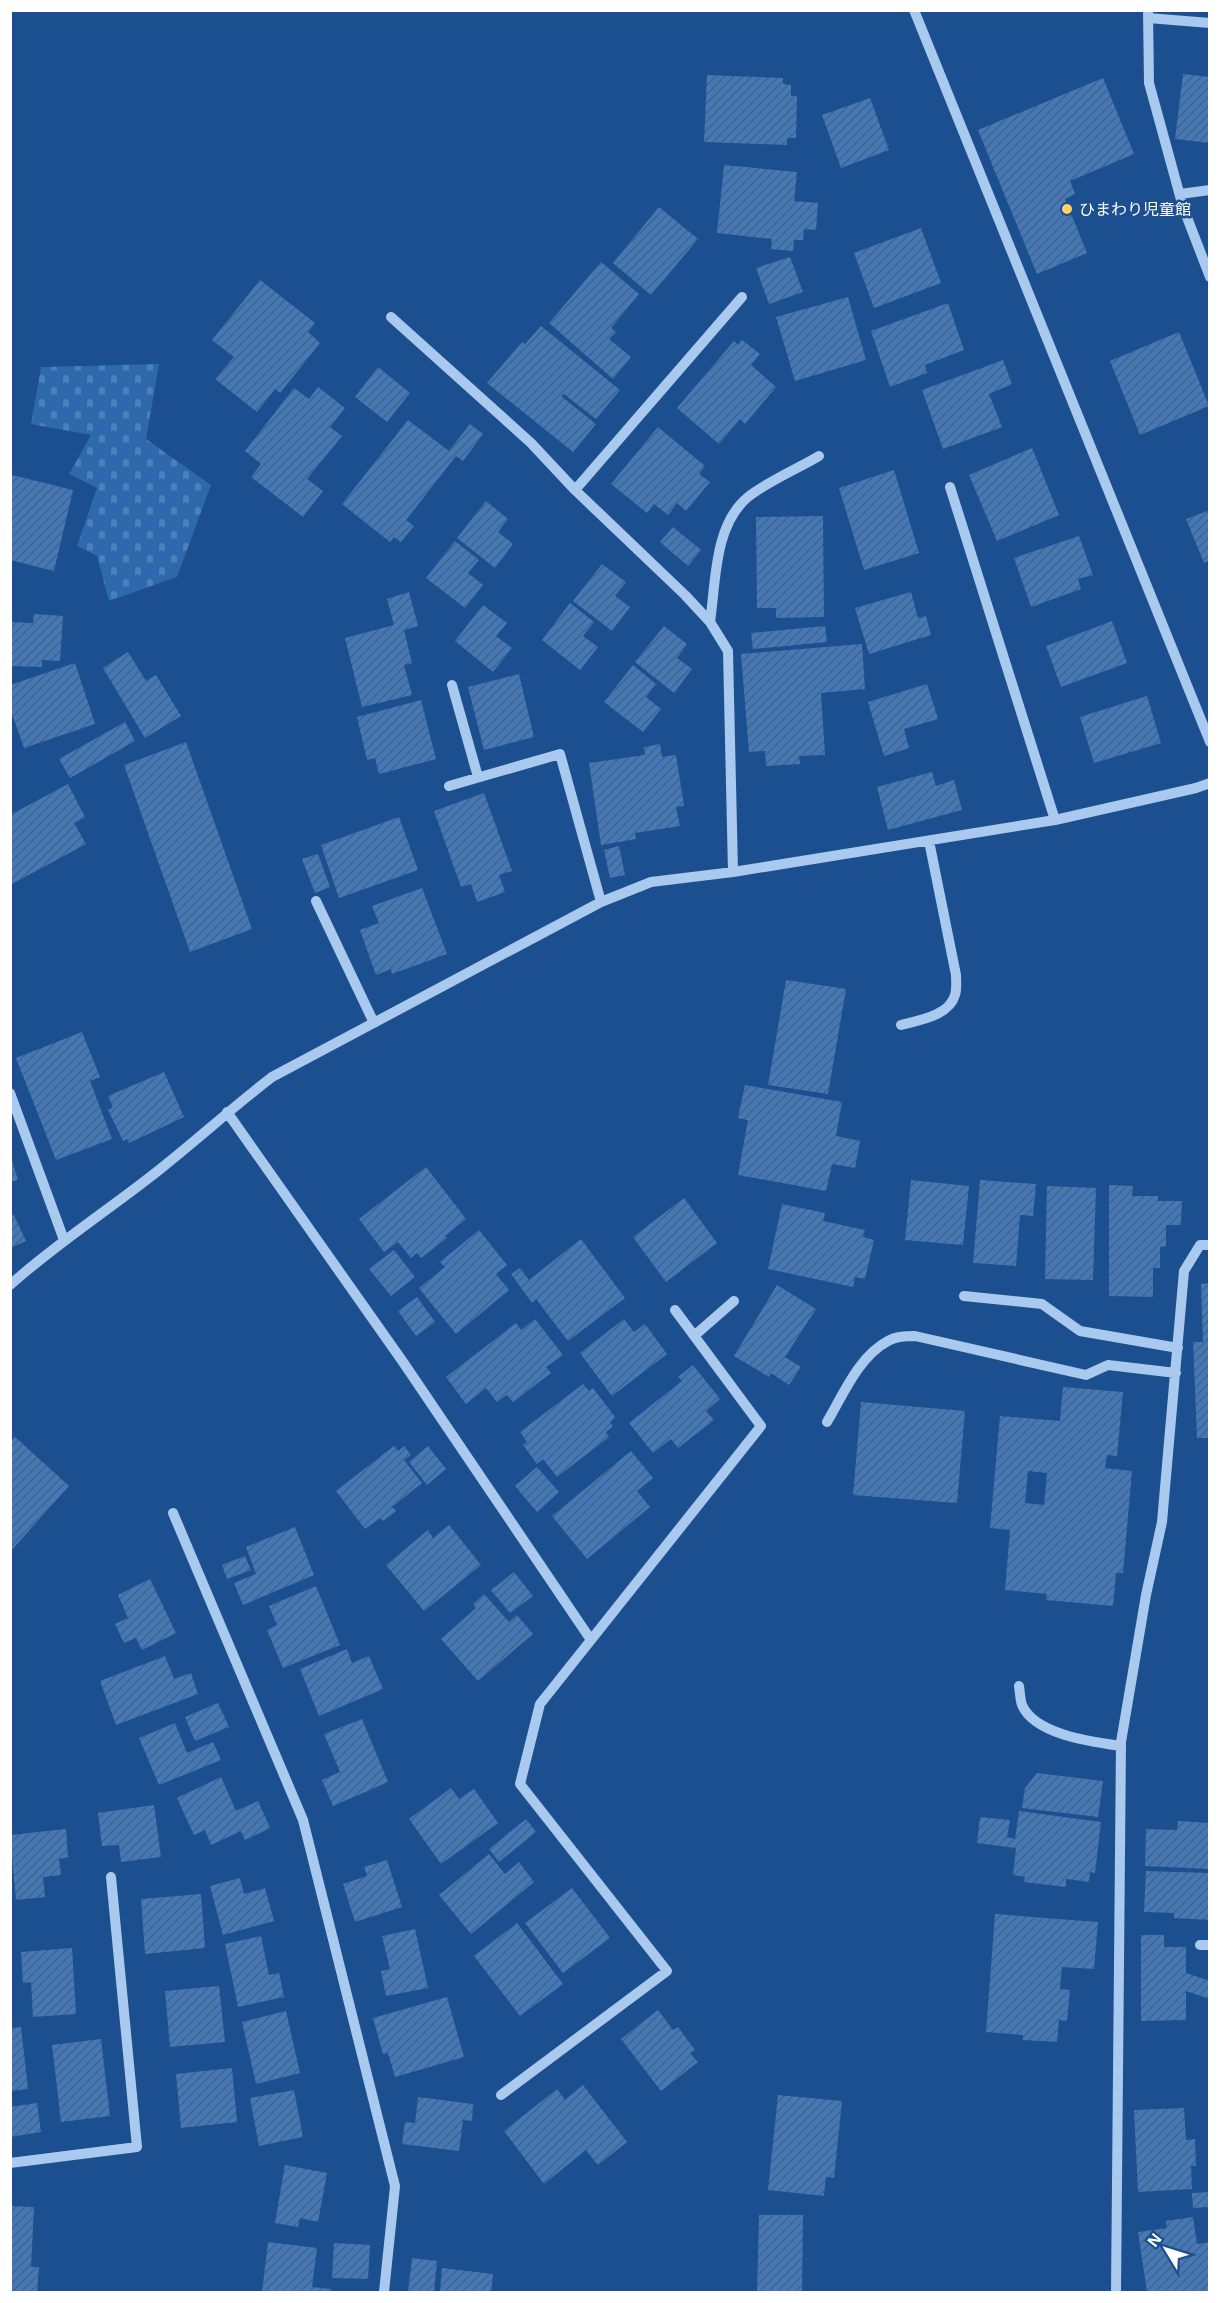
<svg xmlns="http://www.w3.org/2000/svg" width="1220" height="2303" font-family="Helvetica,'Noto Sans JP',sans-serif">
<style>
.cemetery{fill:url(#cemetery-stones)}
.building{fill:url(#building-hatch);fill-rule:evenodd}
.lines{fill:none;stroke-linecap:round;stroke-linejoin:round}
.minor{stroke:#a9c9ee;stroke-width:10}
.poi-dot{fill:#ffd166;stroke:#1b4f8f;stroke-width:2}
.labels{text-anchor:middle;dominant-baseline:central;stroke-width:5;stroke-linejoin:round;paint-order:stroke}
.poi-label{font-size:16px;fill:#fff;stroke:#1b4f8f;text-anchor:start}
</style>
<defs>
<pattern id="cemetery-stones" width="16" height="16" patternUnits="userSpaceOnUse" patternTransform="scale(1.5)"><rect width="16" height="16" fill="#2e69ad"/><path d="M2 7V4a2 2 0 0 1 4 0v3zM10 15v-3a2 2 0 0 1 4 0v3z" fill="#4d80b9"/></pattern>
<pattern id="building-hatch" width="6" height="6" patternUnits="userSpaceOnUse" patternTransform="scale(1.5)"><rect width="6" height="6" fill="#4478b7"/><path d="M-1 1l2-2M0 6l6-6M5 7l2-2" fill="none" stroke="#486282"/></pattern>
</defs>
<rect width="100%" height="100%" fill="#1b4f8f"/>
<path class="cemetery" d="M159,364L146,439L211,485L177,577L109,601L97,556L77,546L97,488L69,474L91,435L31,424L41,367Z"/>
<path class="building" d="M1183,74L1210,77V143L1175,139Z
M707,75L783,78V84L791,85V96H797L796,138H787V145L704,142Z
M1103,78L1134,154L1070,181L1075,194L1065,199L1087,253L1037,274L978,130Z
M870,98L889,150L841,168L822,115Z
M724,165L797,172L794,201L818,203L816,230L804,229L803,240H794L793,251L771,249L772,239L717,233Z
M659,207L698,239L651,295L613,263Z
M921,228L941,283L874,308L854,253Z
M790,257L803,292L769,304L756,268Z
M601,262L639,294L611,328L616,332L609,339L631,357L613,379L549,323Z
M260,280L315,323L308,332L320,343L280,393L275,389L257,412L215,379L234,357L212,340Z
M848,297L866,360L795,381L776,317Z
M948,303L964,350L925,365L927,373L890,387L871,331Z
M541,326L620,390L596,419L564,394L561,396L596,424L573,452L487,383L522,342L525,344Z
M1179,332L1209,406L1140,435L1110,361Z
M742,340L760,354L751,365L776,387L745,424L740,419L719,444L677,408L734,341L738,345Z
M1003,360L1012,384L989,394L1002,427L943,449L922,390Z
M378,367L410,393L387,422L355,397Z
M318,387L345,408L330,427L342,436L307,479L323,491L303,517L251,477L261,464L245,451L294,388L309,399Z
M408,420L449,451L470,424L483,434L463,461L456,456L406,520L414,526L401,542L394,537L390,542L342,504Z
M658,427L705,466L699,474L710,482L686,511L677,503L668,515L654,504L647,513L611,484Z
M1032,448L1059,515L997,541L969,475Z
M894,470L919,553L864,570L839,488Z
M12,475L73,490L54,571L10,560Z
M486,501L508,519L498,532L513,544L495,568L457,538Z
M1210,510V560L1204,563L1186,519Z
M823,516L824,617L776,618V608H757L756,517Z
M673,527L701,550L688,566L660,542Z
M1079,536L1093,575L1078,579L1081,589L1031,607L1014,558Z
M455,541L479,560L468,573L483,585L465,608L426,578Z
M602,564L626,582L615,596L630,607L612,631L573,601Z
M409,592L418,626L404,630L412,663L404,665L412,695L362,707L345,638L394,625L387,599Z
M911,592L918,618L926,616L931,635L869,654L855,608Z
M570,603L594,622L583,636L598,647L580,670L542,640Z
M483,605L507,623L496,636L512,648L493,672L455,641Z
M34,614L63,616L60,661L42,660V667L10,666V622L33,623Z
M1112,621L1127,663L1061,687L1046,646Z
M664,626L687,644L677,658L692,669L674,693L635,662Z
M825,626L827,642L753,649L751,633Z
M862,644L865,689L821,693L825,755L799,756L800,764L766,766L765,751L749,752L741,654Z
M128,652L146,681L156,675L181,716L145,738L103,668Z
M75,663L95,724L24,748L10,708V685Z
M633,665L656,684L646,697L661,709L643,732L604,702Z
M519,674L534,737L484,750L468,687Z
M927,684L938,719L904,729L909,748L884,756L868,702Z
M1147,696L1161,743L1094,763L1080,717Z
M421,700L436,759L379,774L375,758L367,760L357,717Z
M125,722L135,741L70,778L59,759Z
M186,742L252,929L190,952L124,765Z
M660,744L662,757L676,755L684,806L676,807L680,826L635,833L636,839L601,845L589,763L645,755L644,747Z
M932,772L936,786L954,780L962,810L888,830L877,787Z
M68,784L85,817L74,823L86,844L10,885V815Z
M484,793L512,871L499,875L505,892L477,902L471,884L461,887L434,811Z
M399,817L418,870L339,898L321,845Z
M619,846L625,875L610,878L604,850Z
M318,854L330,887L315,893L302,859Z
M422,888L447,954L392,974L391,969L376,975L360,930L379,923L372,906Z
M786,980L846,989L828,1094L768,1085Z
M82,1032L100,1077L90,1081L112,1139L56,1160L16,1058Z
M164,1072L184,1117L129,1143L127,1139L123,1141L108,1110L113,1107L108,1096Z
M745,1085L842,1102L836,1136L860,1141L855,1168L832,1164L826,1191L738,1175L748,1120L738,1118Z
M10,1154L18,1180L10,1182Z
M426,1167L466,1219L445,1236L447,1238L421,1258L417,1253L411,1258L398,1242L384,1252L359,1219Z
M911,1180L969,1186L963,1245L905,1240Z
M980,1180L1036,1184L1033,1216L1020,1215L1016,1266L973,1263Z
M1109,1185L1133,1186L1132,1196H1158V1201H1182L1181,1225H1166V1246L1160,1247V1268H1153V1297L1109,1296Z
M1047,1186L1096,1188L1093,1280L1045,1279Z
M684,1198L717,1243L666,1282L633,1237Z
M782,1204L825,1213L823,1221L865,1230L863,1237L874,1240L865,1279L855,1277L853,1287L768,1269Z
M14,1215L26,1241L10,1248V1216Z
M479,1230L507,1265L496,1274L509,1290L456,1334L419,1288L445,1267L440,1262Z
M581,1239L625,1298L568,1341L536,1299L532,1303L511,1274L520,1268L529,1280Z
M394,1250L415,1277L391,1296L369,1269Z
M1210,1283V1438H1197L1193,1342H1203L1201,1284Z
M777,1285L816,1309L785,1357L801,1367L789,1385L771,1373L769,1377L734,1356Z
M417,1297L435,1322L416,1336L398,1311Z
M535,1319L563,1355L546,1367L551,1373L513,1402L507,1395L497,1402L486,1388L466,1404L446,1377L516,1323L521,1330Z
M624,1319L634,1332L645,1324L667,1354L612,1396L580,1353Z
M693,1365L720,1399L706,1411L714,1420L678,1448L671,1439L653,1453L629,1423L682,1381L678,1377Z
M583,1384L589,1391L593,1388L615,1417L610,1422L613,1426L606,1432L609,1437L557,1477L543,1459L537,1464L523,1445L527,1442L520,1432Z
M1063,1387L1123,1392L1117,1456L1107,1455L1105,1468L1132,1471L1123,1573H1116L1113,1606L1046,1600L1047,1594L1005,1590L1010,1530L990,1528L1000,1416L1060,1421ZM1028,1471L1047,1473L1044,1505L1025,1503Z
M861,1402L965,1411L957,1503L853,1495Z
M15,1437L69,1486L10,1552V1442Z
M394,1446L398,1451L404,1446L411,1455L404,1460L422,1483L392,1507L396,1511L383,1521L380,1518L365,1529L336,1491Z
M428,1446L446,1469L427,1485L409,1462Z
M631,1451L653,1478L637,1491L650,1507L587,1559L552,1516Z
M537,1467L559,1492L537,1512L515,1486Z
M449,1525L481,1565L424,1611L386,1565L428,1530L433,1538Z
M295,1527L314,1575L243,1605L234,1583L256,1574L246,1547Z
M245,1556L251,1570L227,1579L222,1565Z
M514,1572L533,1596L510,1613L491,1590Z
M150,1579L176,1633L142,1650L136,1638L124,1643L115,1624L128,1618L118,1595Z
M316,1586L340,1645L283,1668L267,1630L277,1625L269,1606Z
M484,1594L509,1622L517,1615L533,1634L478,1681L441,1639L476,1608L473,1604Z
M347,1649L352,1663L369,1656L383,1689L319,1716L300,1669Z
M165,1656L174,1679L191,1673L198,1694L116,1725L100,1681Z
M218,1703L229,1727L195,1741L185,1717Z
M362,1719L388,1782L333,1806L322,1780L340,1772L324,1734Z
M175,1723L187,1753L213,1742L221,1760L159,1785L139,1738Z
M1037,1773L1103,1781L1098,1817L1022,1808L1025,1788Z
M221,1777L236,1811L258,1801L270,1828L245,1840L241,1831L211,1845L205,1830L194,1835L177,1798Z
M451,1788L459,1799L474,1789L498,1823L441,1864L409,1819Z
M154,1805L161,1857L121,1862L119,1845L102,1846L98,1813Z
M1019,1811L1101,1822L1095,1873L1090,1872L1089,1882L1066,1879V1887L1024,1882L1025,1877L1013,1875L1016,1848L977,1843L980,1817L1010,1820L1007,1837L1015,1839Z
M526,1819L536,1832L499,1862L489,1849Z
M1178,1821L1210,1823V1869L1145,1866L1146,1829L1177,1830Z
M66,1829L68,1857L59,1859L61,1875L43,1877L45,1897L16,1900L10,1835Z
M489,1854L505,1874L519,1862L534,1882L471,1934L439,1895Z
M387,1860L402,1907L355,1922L343,1884L367,1876L364,1867Z
M1146,1871L1210,1873V1920L1174,1918V1913L1144,1912Z
M240,1878L244,1894L265,1888L274,1921L223,1935L210,1886Z
M572,1888L610,1938L563,1973L525,1923Z
M201,1894L205,1948L145,1954L141,1899Z
M995,1914L1098,1922L1094,1969L1062,1967L1060,1989L1070,1990L1067,2021L1059,2020L1057,2042L1023,2040V2035L986,2032Z
M517,1923L563,1984L520,2016L474,1956Z
M415,1929L428,1988L386,1996L381,1971L390,1969L382,1936Z
M1141,1935H1164V1947H1186V1973L1210,1981V1999L1186,1991V2020L1141,2021Z
M261,1936L269,1975L279,1973L284,1997L238,2007L225,1944Z
M72,1948L76,2014L33,2017L31,1982L23,1983L21,1952Z
M219,1986L225,2042L170,2047L165,1991Z
M447,1997L464,2057L395,2077L388,2053L383,2054L373,2018Z
M658,2010L673,2030L678,2027L695,2050L690,2053L698,2062L661,2091L621,2039Z
M286,2011L300,2073L256,2084L242,2022Z
M21,2027L28,2089L10,2091V2028Z
M101,2039L110,2116L61,2122L52,2045Z
M232,2068L237,2122L181,2128L176,2074Z
M583,2085L627,2142L598,2165L586,2150L544,2184L504,2131L557,2089L565,2100Z
M294,2090L303,2137L259,2146L250,2098Z
M778,2095L842,2101L834,2178L826,2177L824,2196L768,2190Z
M418,2097L473,2104L472,2121L463,2120L459,2151L402,2144L405,2122L415,2123Z
M37,2103L41,2132L10,2137V2107Z
M1184,2108L1186,2140L1195,2139L1196,2166H1191L1192,2189L1138,2192L1134,2110Z
M285,2165L327,2173L318,2222L300,2218L298,2227L275,2223Z
M1210,2192V2207L1193,2208L1192,2193Z
M10,2206L34,2207L31,2267H39L37,2292H10Z
M759,2215H803L802,2292H757Z
M1193,2217L1197,2244L1210,2242V2292H1147L1138,2232L1167,2228L1166,2221Z
M268,2242L317,2248L312,2287L331,2289V2292H262Z
M334,2243L370,2245L368,2279L332,2278Z
M412,2258L437,2261L434,2292H408Z
M442,2268L493,2274L491,2292H440Z"/>
<g class="lines">
<path class="minor" d="M914,10L1210,742
M1148,10L1149,83L1183,207L1210,277
M1148,18L1210,23
M1180,194L1210,190
M391,317L531,443L575,490L685,595L710,622L728,651L733,872
M950,487L1055,820
M575,490L742,297
M710,622C716,581 714,525 748,497C765,483 799,468 819,456
M452,685L478,777
M449,786L560,754L601,902
M316,901L374,1023
M901,1025C919,1020 949,1016 955,995C957,989 956,981 956,975L929,841
M10,1093L64,1240
M227,1112L403,1362L591,1640L761,1426L675,1310
M10,1285C57,1243 110,1209 159,1170C197,1140 233,1107 272,1077L601,902L651,882L733,872L1055,820L1196,788L1210,783
M964,1296L1042,1304L1080,1331L1178,1348
M694,1336L734,1301
M827,1422C843,1395 859,1356 888,1341C896,1336 906,1336 915,1336L1086,1375L1108,1365L1176,1373
M173,1513L303,1820L395,2186L384,2292
M1019,1686C1020,1692 1020,1699 1022,1705C1035,1735 1093,1742 1121,1746
M1200,1945H1210
M501,2095L667,1971L520,1784L540,1704L591,1640
M10,2163L137,2147L111,1877
M1116,2292L1121,1742L1146,1595L1162,1522L1184,1271L1200,1245H1210"/>
</g>
<circle class="poi-dot" cx="1067" cy="209" r="6"/>
<g class="labels">
<g class="poi-label">
<text x="1079" y="209">ひまわり児童館</text>
</g>
</g>
<rect width="1220" height="2303" fill="none" stroke="#ffffff" stroke-width="24"/>
<g transform="translate(1166 2249) rotate(308)" stroke="#1b4f8f" stroke-width="4.5" paint-order="stroke">
<path d="M0-4.5L10 22L0 15L-10 22Z" fill="#ffffff"/>
<text y="-9" font-size="16" font-weight="bold" text-anchor="middle" fill="#ffffff">N</text>
</g>
</svg>
